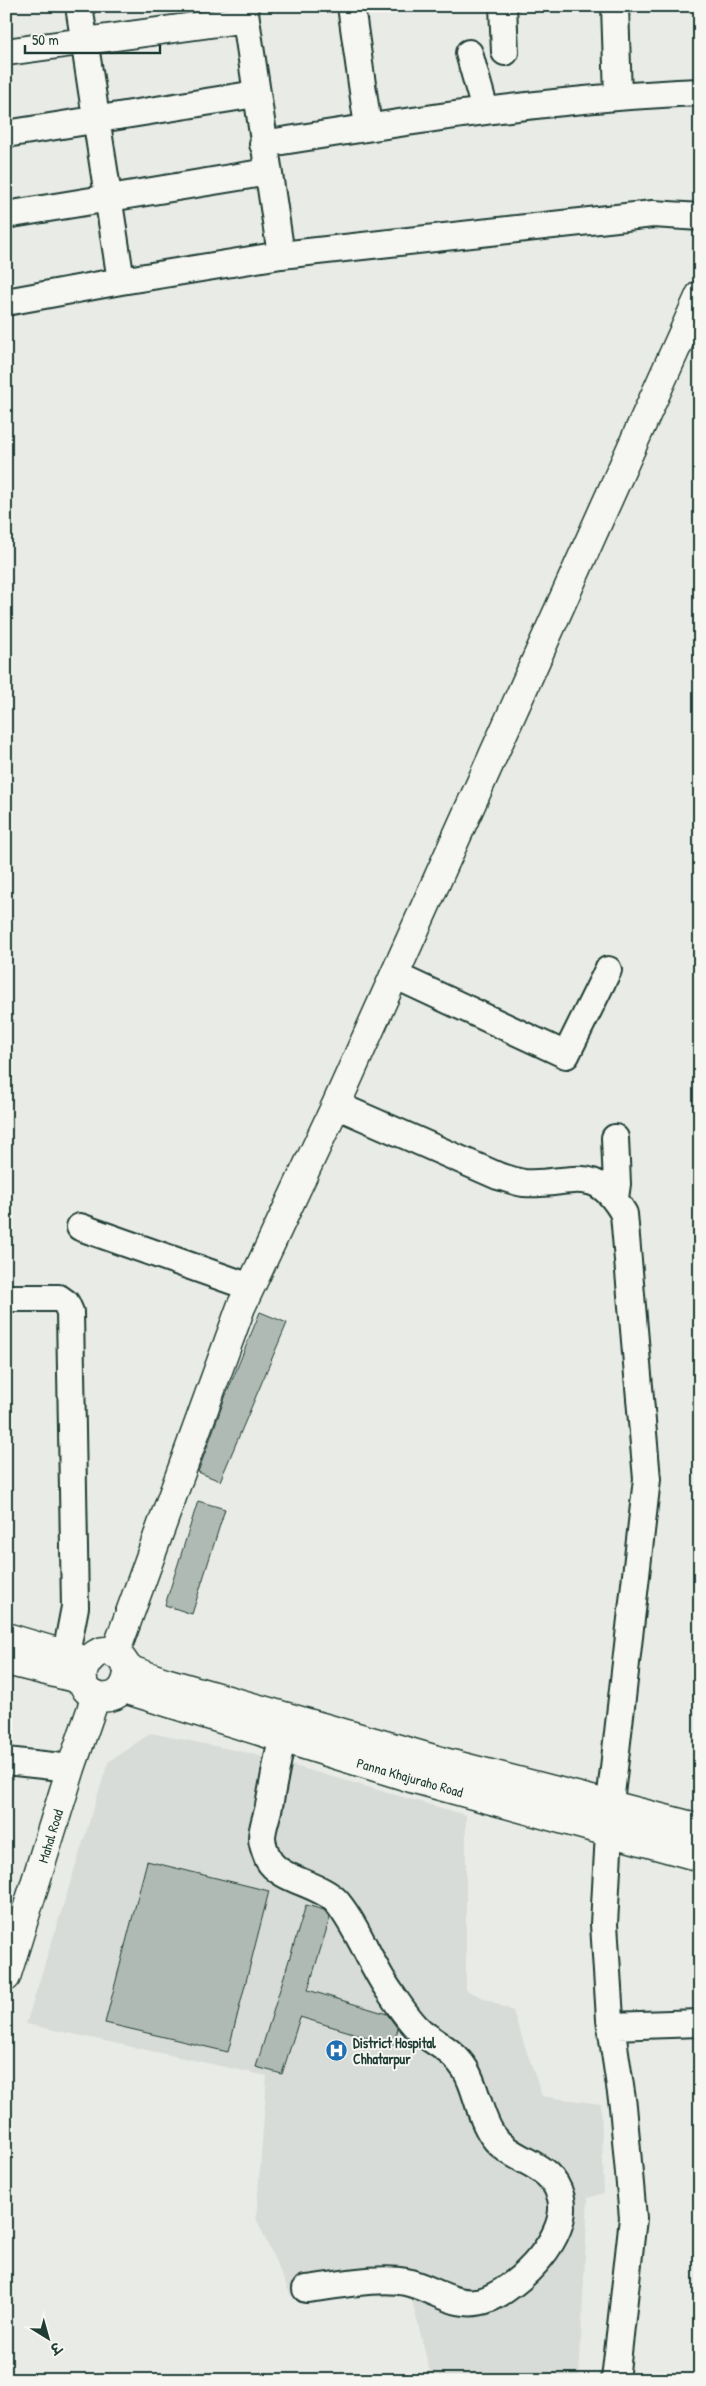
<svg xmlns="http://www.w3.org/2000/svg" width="706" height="2386" font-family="'Patrick Hand','Playpen Sans Deva',sans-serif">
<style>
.built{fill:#d8dcd8}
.building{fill:#b0bab5;stroke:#1f3d34}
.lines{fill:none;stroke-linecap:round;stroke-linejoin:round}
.minor-casing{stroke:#1f3d34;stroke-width:30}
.major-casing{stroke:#1f3d34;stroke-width:31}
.minor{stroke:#f6f6f2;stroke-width:26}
.major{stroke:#f6f6f2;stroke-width:28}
.labels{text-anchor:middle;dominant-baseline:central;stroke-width:4;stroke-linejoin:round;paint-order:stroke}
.street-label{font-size:14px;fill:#1f3d34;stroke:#f6f6f2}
.poi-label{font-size:14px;font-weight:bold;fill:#1f3d34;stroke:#f6f6f2;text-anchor:start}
</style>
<rect width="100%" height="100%" fill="#e9ebe7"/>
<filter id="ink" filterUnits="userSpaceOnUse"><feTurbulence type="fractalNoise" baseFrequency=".02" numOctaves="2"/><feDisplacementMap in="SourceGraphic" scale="10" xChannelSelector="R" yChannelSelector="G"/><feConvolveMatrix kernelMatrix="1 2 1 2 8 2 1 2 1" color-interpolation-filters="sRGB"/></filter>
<g filter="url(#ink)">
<path class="built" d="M151,1733L249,1753L466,1815V1990L513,2011L542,2096L601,2104L604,2193L588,2198L579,2380H432L411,2297L291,2296L256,2218L267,2076L26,2024L108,1762Z"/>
<path class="building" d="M260,1312L287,1323L220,1481L198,1472L226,1395Z
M198,1501L225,1509L192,1614L165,1605Z
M147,1861L269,1891L228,2052L105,2023Z
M306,1905L324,1910L330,1918L308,1990L387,2014L398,2029L393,2045L300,2017L282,2074L256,2067Z"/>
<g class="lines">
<defs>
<path id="minor" d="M79,6L121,281
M244,6L281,255
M351,6L368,127
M503,6L505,52
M615,6L618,96
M6,52L246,19
M469,53L485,110
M6,134L256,94
M263,144C408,121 553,98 700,92
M6,215L268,172
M6,302L121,281L281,255L653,214L700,217
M394,975L566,1055L608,970
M336,1105L498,1176C506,1178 516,1182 524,1183C571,1186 594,1161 624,1214L647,1479L610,1803
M615,1198L617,1184L615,1138
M80,1227L250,1287
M6,1298H59L66,1303L70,1312L75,1607L66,1654
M282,1739C277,1762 273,1784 269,1806C267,1816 262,1828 262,1838C262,1843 266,1854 268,1859C280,1881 320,1883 337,1902C359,1929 370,1964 390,1992C398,2004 413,2026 424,2034C440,2046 454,2052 465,2069C477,2088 479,2117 493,2136C512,2163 552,2161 561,2198C570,2236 520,2286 488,2299C458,2311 434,2288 406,2282C380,2276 334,2286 306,2289
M6,1761L71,1768
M609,1833L604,1924L610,2019L623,2106L633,2218L615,2380
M611,2026L700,2023"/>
<path id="major" d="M6,1637L87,1661
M115,1654L241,1307L336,1105L700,295
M6,1661L83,1680
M128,1669C128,1685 119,1700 100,1697C57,1688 103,1619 128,1669L165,1682L444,1762L700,1828
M124,1689L411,1778L700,1857
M6,1977L71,1768L96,1696"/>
</defs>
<use href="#minor" class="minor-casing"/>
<use href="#major" class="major-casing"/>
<use href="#minor" class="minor"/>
<use href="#major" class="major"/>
</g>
</g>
<defs>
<symbol id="hospital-disc" viewBox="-11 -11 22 22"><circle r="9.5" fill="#1f6fb2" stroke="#f6f6f2"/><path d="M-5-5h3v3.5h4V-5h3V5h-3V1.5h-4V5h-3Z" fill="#fff"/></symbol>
</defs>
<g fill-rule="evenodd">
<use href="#hospital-disc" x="324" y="2038" width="25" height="25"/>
</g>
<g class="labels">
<g class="street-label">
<text transform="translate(410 1777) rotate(16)">Panna Khajuraho Road</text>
<text transform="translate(50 1836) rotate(-73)">Mahal Road</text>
</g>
<g class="poi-label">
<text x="353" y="2042">District Hospital<tspan x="353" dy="16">Chhatarpur</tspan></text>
</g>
</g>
<rect width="706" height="2386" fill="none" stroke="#f6f6f2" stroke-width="25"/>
<rect x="12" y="12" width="681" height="2361" fill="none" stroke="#1f3d34" stroke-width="2" filter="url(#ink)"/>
<g transform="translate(48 2338) rotate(143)" stroke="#f6f6f2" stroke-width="4" paint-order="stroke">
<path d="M0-4L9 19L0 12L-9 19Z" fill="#1f3d34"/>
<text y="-8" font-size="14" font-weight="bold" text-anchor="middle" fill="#1f3d34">उ</text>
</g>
<path d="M25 45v8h135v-8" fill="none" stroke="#1f3d34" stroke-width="2.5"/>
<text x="32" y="45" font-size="15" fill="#1f3d34" stroke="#f6f6f2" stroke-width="4" paint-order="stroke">50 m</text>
</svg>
